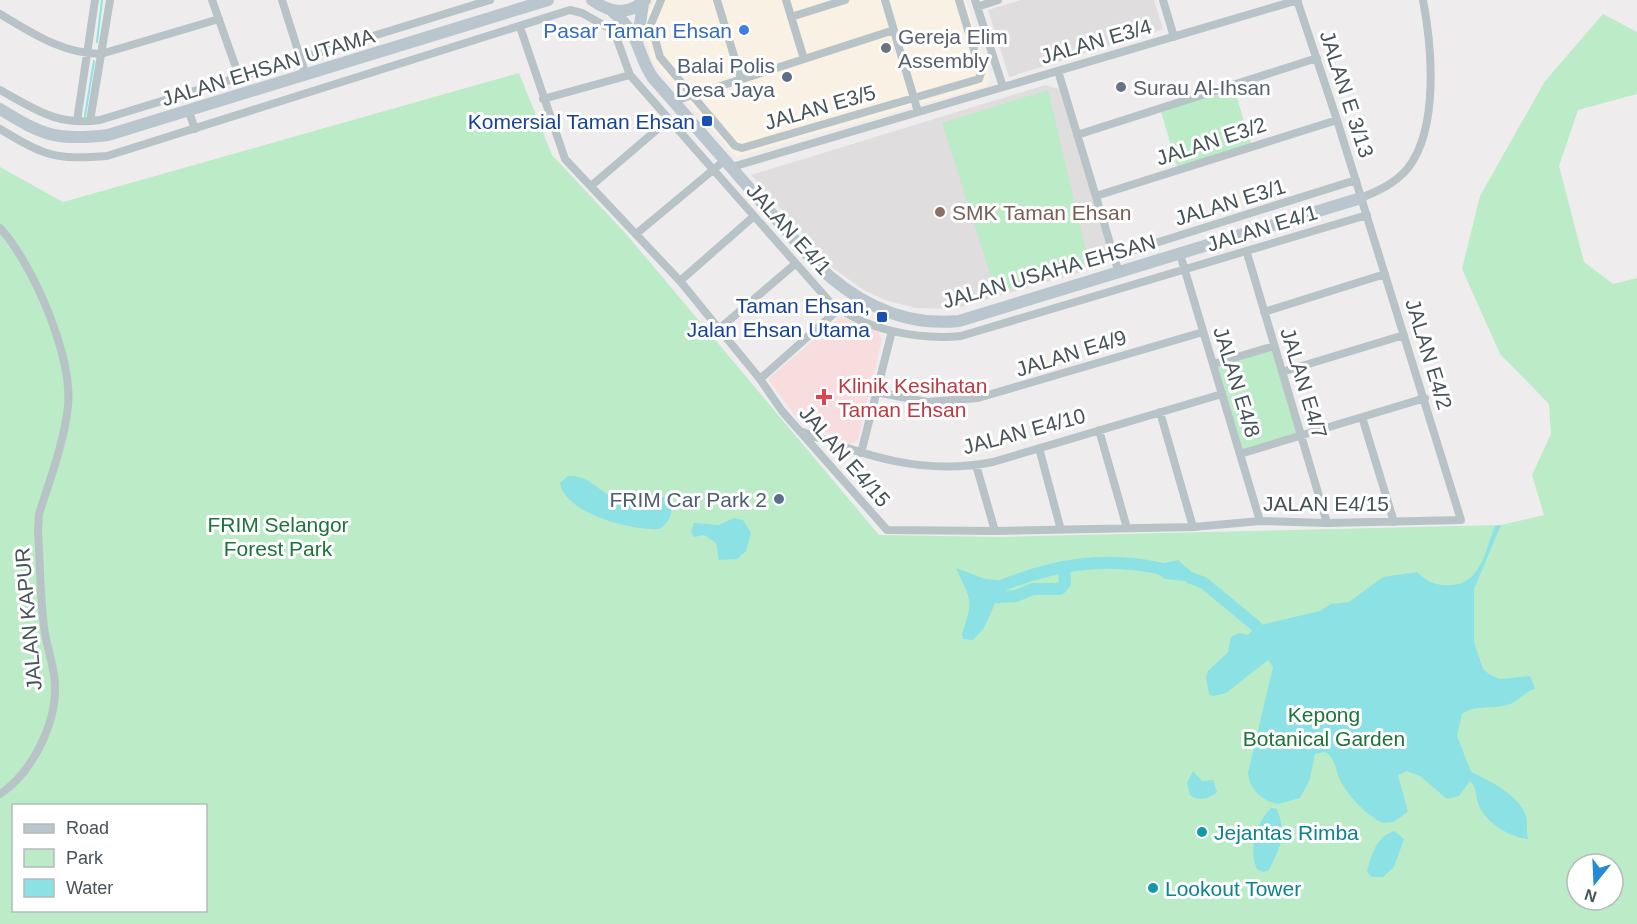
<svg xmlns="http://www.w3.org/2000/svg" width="1637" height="924" font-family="Arial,sans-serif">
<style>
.commercial{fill:#faf1e5}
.education{fill:#e0ddde}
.medical{fill:#f8dddf}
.green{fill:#bcebc7;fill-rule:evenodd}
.water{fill:#8ce1e5}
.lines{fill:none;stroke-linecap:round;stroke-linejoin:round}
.stream{stroke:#8ce1e5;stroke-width:2}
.river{stroke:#8ce1e5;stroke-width:12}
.street{stroke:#b8c3c8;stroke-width:8}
.secondary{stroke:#b9c6cd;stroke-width:12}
.shop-dot{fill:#3f7fe0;stroke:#fff;stroke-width:2}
.worship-dot{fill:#6b7280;stroke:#fff;stroke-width:2}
.service-dot{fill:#5c6f8a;stroke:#fff;stroke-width:2}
.transit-dot{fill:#1a4fb4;stroke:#fff;stroke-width:2}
.education-dot{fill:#8d6e63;stroke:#fff;stroke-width:2}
.health-dot{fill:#e0444e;stroke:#fff;stroke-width:2}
.culture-dot{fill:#0f9aa8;stroke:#fff;stroke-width:2}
.labels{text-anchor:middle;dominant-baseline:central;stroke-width:6;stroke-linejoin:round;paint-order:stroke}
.shop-label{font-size:21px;fill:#366cbe;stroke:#fff;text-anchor:end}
.worship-label{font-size:21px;fill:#5b616d;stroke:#fff;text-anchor:start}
.street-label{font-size:21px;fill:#465358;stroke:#fff}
.service-label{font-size:21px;fill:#4e5e75;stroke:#fff;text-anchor:end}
.transit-label{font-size:21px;fill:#164399;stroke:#fff;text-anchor:end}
.education-label{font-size:21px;fill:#785e54;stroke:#fff;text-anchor:start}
.health-label{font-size:21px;fill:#be3a42;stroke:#fff;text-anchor:start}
.park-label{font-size:21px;fill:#1c743a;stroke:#fff}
.culture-label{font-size:21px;fill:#0d838f;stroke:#fff;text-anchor:start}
</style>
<rect width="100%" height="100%" fill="#efeced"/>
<path class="commercial" d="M654,0H966L990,77L986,86L736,157L652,61L642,23Z"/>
<path class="education" d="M1021,0H1154L1163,29L1009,77L988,10Z
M1045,85L1059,89L1108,249L1088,254L1092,269L954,309L916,308L888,301L862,289L833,268L751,175Z"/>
<path class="medical" d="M841,317L878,332L882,339L858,440L848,445L794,414L768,379Z"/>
<path class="green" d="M1603,14L1637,32V94L1578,110L1559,166L1584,262L1613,284L1637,278V924H0V167L63,202L519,73L552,155L627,235L879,535L999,537L1501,525L1544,515L1532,475L1551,434L1549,404L1500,354L1462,269L1480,196L1545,81ZM14,806H206V910H14ZM1577,864H1613V900H1577Z
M1233,85L1252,147L1178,170L1160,108Z
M1048,90L1089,263L996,293L942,123Z
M1274,346L1301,436L1240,454L1213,364Z"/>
<path class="water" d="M568,476C592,474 601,497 622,500C636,503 651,496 664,497L670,501C674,513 670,521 660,529C633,531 565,514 560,483Z
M734,518L743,520L751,533L746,551L737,559L719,560L716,543L704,535L694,537L691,532L694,523L719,525Z
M1501,525L1474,589V642L1483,669L1490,675L1500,679L1530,676L1535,689C1524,692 1520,700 1510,704C1494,710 1475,704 1462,714L1457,736L1471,772C1490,781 1519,795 1526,816C1528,824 1526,831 1528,839C1509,837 1484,822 1478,803C1475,794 1477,787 1470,781L1459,796L1447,799L1420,776L1407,771L1398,775L1408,812L1393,822L1383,823C1366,815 1349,797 1340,780C1335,770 1336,758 1325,752L1315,754L1310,779L1300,798L1278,804C1262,801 1249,789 1248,773L1273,667L1268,660L1226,693L1213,696L1209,694L1206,678L1208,671L1228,652L1231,637L1239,633L1248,635L1256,626L1320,611L1331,604L1349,602L1383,577L1417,572C1427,582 1436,586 1451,585C1481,584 1485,550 1495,526Z
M1178,560L1204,583L1165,579L1148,567Z
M956,568L985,579L1005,581L984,628L973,640L963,639L962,634C974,599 971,601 956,568Z
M1193,771L1202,781L1213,780L1217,792C1209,799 1198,802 1190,795L1187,783Z
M1271,808L1277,809C1287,836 1281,845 1269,870L1263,872L1257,869C1248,850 1256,823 1271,808Z
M1394,831L1404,839L1394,867L1383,877H1372L1367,872C1371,855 1376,837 1394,831Z"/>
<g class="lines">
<path class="stream" d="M97,42L102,0
M85,116L94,61"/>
<path class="river" d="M1191,578L1204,583L1256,626
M1003,585C1057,564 1106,556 1163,569
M998,597L1016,596L1033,589H1060L1065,583L1064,567"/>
<path class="street" d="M212,0L240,79
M282,0L306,76
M661,0L651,24L660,57L735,146L742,148L979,79L981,73L959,0
M717,0L741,79
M786,0L804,59
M885,0L918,112
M975,0L1003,87
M1163,0L1174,37
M977,7L998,0
M0,14C32,33 63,54 101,54L219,19
M791,17L845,0
M520,27L565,159L680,281L760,379L782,411L887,530L995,531L1193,527L1260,521L1327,523L1461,520L1337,120L1297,0
M1058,71L1119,273
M0,90C36,110 57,126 100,120L490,0
M543,99L630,75
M674,101L894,30
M189,112L195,129
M77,121L95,0
M90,121L110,0
M0,129C45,156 54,160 107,156L570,10L582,13L614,31L630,75L829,301C863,330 918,340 961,336L1367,215
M1077,135L1317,58
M732,167L1298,0
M591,186L667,121
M1096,196L1337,120
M1361,198C1378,191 1396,183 1408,168C1439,128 1432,47 1423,0
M0,228C33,264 73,357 68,406C64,443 50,479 39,514L38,530C40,562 40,595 44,627C46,646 55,667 55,686C56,724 32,773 0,794
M636,234L725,160
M1247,253L1327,523
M1180,254L1260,521
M1114,256L1356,180
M680,281L753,217
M1264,312L1385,274
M719,329L795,264
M1213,364L1274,346
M1282,372L1404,335
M760,379L839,309
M876,392L927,402L978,398L1203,332
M1160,412L1193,527
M1362,417L1394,522
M1099,430L1127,528
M800,431C867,456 922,476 993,462L1222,394
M1039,448L1061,530
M861,453L892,331
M1240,454L1425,398
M976,465L995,531"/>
<path class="secondary" d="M592,0C610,13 628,16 645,0
M613,12C643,37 635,52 653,78L813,261C853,301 901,327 959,321L1361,198
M638,39L643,3
M0,109C44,136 57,141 108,135L548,0"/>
</g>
<circle class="shop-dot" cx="744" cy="30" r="6"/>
<g class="worship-dot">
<circle cx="886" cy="48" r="6"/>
<circle cx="1121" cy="87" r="6"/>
</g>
<g class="service-dot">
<circle cx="787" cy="77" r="6"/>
<circle cx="779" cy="499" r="6"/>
</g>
<g class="transit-dot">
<rect x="701" y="115" width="12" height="12" rx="3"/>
<rect x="876" y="311" width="12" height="12" rx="3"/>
</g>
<circle class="education-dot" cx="940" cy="212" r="6"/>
<path class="health-dot" d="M821 388h6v6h6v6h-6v6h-6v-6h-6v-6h6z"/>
<g class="culture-dot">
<circle cx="1202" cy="832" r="6"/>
<circle cx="1153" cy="888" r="6"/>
</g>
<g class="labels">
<g class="shop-label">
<text x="732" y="30">Pasar Taman Ehsan</text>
</g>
<g class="worship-label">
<text x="898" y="36">Gereja Elim<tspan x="898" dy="24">Assembly</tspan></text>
<text x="1133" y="87">Surau Al-Ihsan</text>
</g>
<g class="street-label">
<text transform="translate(1096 41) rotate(-16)">JALAN E3/4</text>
<text transform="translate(268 67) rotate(-17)">JALAN EHSAN UTAMA</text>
<text transform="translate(1347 94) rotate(72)">JALAN E 3/13</text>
<text transform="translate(820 107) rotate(-16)">JALAN E3/5</text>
<text transform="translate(1211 141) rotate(-18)">JALAN E3/2</text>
<text transform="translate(1230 202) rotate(-17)">JALAN E3/1</text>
<text transform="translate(1262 228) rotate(-17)">JALAN E4/1</text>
<text transform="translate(789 229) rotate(48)">JALAN E4/1</text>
<text transform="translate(1049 271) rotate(-16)">JALAN USAHA EHSAN</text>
<text transform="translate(1071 353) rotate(-17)">JALAN E4/9</text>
<text transform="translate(1429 354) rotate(73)">JALAN E4/2</text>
<text transform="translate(1237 382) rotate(73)">JALAN E4/8</text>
<text transform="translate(1304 383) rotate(73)">JALAN E4/7</text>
<text transform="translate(1024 431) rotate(-15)">JALAN E4/10</text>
<text transform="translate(845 456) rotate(49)">JALAN E4/15</text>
<text x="1326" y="503">JALAN E4/15</text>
<text transform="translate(28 619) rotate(-95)">JALAN KAPUR</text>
</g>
<g class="service-label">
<text x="775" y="65">Balai Polis<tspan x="775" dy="24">Desa Jaya</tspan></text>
<text x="767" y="499">FRIM Car Park 2</text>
</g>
<g class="transit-label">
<text x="695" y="121">Komersial Taman Ehsan</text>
<text x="870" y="305">Taman Ehsan,<tspan x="870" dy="24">Jalan Ehsan Utama</tspan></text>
</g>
<g class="education-label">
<text x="952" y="212">SMK Taman Ehsan</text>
</g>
<g class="health-label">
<text x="838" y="385">Klinik Kesihatan<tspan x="838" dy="24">Taman Ehsan</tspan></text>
</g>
<g class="park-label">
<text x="278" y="524">FRIM Selangor<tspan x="278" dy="24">Forest Park</tspan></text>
<text x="1324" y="714">Kepong<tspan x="1324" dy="24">Botanical Garden</tspan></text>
</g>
<g class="culture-label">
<text x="1214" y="832">Jejantas Rimba</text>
<text x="1165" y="888">Lookout Tower</text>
</g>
</g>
<rect x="12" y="804" width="195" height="108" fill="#ffffff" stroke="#b5babc" stroke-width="1.5"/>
<rect x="24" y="824" width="30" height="9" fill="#b9c6cd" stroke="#b5babc" stroke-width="1.5"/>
<text x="66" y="834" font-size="18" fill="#465358">Road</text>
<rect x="24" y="849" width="30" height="18" fill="#bcebc7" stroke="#b5babc" stroke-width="1.5"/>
<text x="66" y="864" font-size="18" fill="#465358">Park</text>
<rect x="24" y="879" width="30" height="18" fill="#8ce1e5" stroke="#b5babc" stroke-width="1.5"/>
<text x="66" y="894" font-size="18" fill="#465358">Water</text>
<g transform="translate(1595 882) rotate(198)"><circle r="28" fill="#ffffff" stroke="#b5babc" stroke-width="1.5"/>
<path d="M0-4.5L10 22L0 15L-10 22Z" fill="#248cd1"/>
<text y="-9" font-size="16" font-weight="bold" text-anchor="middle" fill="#465358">N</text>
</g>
</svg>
